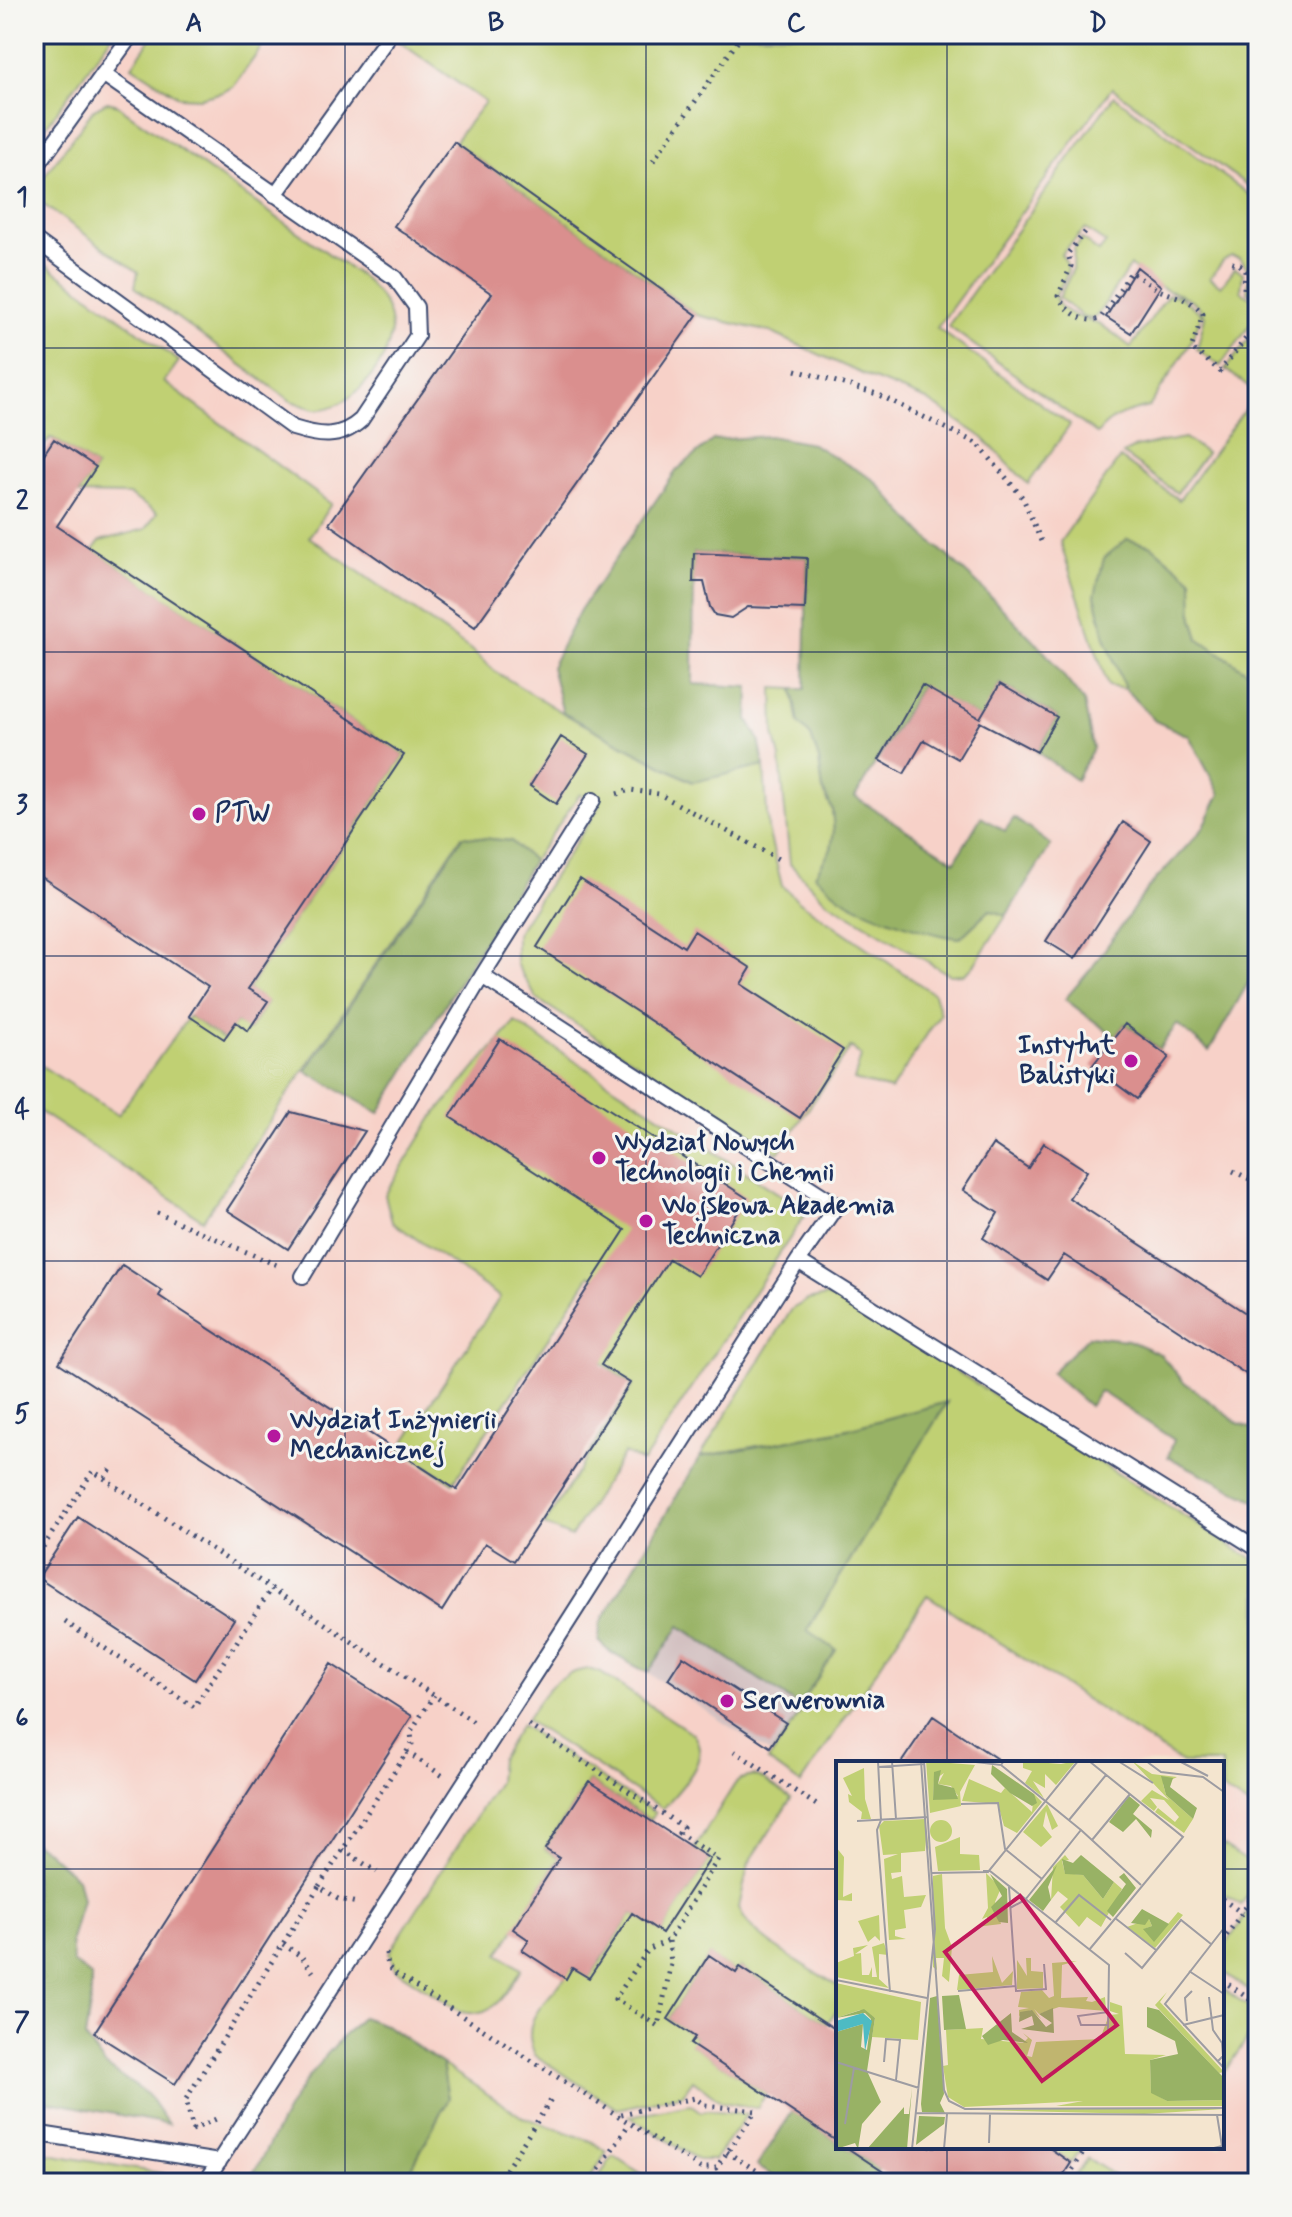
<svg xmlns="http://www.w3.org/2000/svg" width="1292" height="2217" font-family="Mynerve,sans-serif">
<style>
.built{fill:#f7d1c8;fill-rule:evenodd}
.industrial{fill:#d2bfc0}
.green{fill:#c0d073;stroke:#6e8068;stroke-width:2}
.forest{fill:#98b265;stroke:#5a7062;stroke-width:2}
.building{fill:#da8f8e}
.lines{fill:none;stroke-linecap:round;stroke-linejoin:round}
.service-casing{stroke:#3c4a6f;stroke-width:18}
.path{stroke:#3c4a6f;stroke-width:5;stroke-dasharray:2 6;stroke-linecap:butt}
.service{stroke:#fff;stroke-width:14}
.grid{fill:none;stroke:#1b2f5e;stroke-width:2;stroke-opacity:0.55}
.poi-dot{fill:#b5179e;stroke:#f6f6f2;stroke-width:3}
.labels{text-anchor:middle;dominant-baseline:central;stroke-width:6;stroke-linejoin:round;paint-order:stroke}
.poi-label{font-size:26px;font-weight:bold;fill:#1b2f5e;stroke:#f6f6f2;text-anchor:start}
.inset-road{fill:none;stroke:#9d9ca2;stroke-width:2}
.view{fill:#c2185b;fill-opacity:0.15;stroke:#c2185b;stroke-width:4}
.inset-edge{fill:none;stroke:#1b2f5e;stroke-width:4}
.neatline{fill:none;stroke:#1b2f5e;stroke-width:3}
.grid-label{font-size:26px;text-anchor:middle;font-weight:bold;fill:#1b2f5e}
</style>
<rect width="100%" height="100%" fill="#f6f6f2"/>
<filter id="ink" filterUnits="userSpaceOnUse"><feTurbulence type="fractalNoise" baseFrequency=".0125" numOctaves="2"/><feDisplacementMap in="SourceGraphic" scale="16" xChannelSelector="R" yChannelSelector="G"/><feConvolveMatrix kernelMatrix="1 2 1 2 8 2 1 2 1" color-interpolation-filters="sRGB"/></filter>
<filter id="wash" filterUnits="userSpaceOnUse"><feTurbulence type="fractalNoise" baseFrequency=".006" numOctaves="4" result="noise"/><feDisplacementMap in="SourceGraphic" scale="32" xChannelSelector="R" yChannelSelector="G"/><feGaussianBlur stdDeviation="1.8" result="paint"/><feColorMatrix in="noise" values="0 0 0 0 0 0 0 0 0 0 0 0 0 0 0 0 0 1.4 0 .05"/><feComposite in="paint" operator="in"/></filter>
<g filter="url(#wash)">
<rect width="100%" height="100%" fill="#f4e5cf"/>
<path class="built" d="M34,34H1050L1258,43V490L1192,579L1258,679V2183H34ZM838,1763H1222V2147H838Z"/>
<path class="industrial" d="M679,1626L804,1708L773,1755L648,1673Z"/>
<path class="green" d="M34,34H113L34,143Z
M154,34H271L234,86L223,92L200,98L180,97L132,66Z
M388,34H1258V193L1112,88L937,328L1070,425L1028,484L982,437L927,400L871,378L770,332L697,315L454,142L485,102Z
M1114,96L1258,201V297L1247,291L1250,272L1240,258L1231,256L1224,260L1210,278L1221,286L1235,268L1243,273L1241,291L1258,302V315L1220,366L1197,349L1205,316C1197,300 1185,296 1169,291C1155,286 1142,273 1130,266L1096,317L1091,319L1082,316L1059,298L1073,269L1074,249L1082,239L1099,252L1106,243L1085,229L1061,254C1076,273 1062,278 1055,297C1061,315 1084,318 1098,324C1109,328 1121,340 1131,347L1168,295L1179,296L1202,314L1190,344L1149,407C1127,412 1111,416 1097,434L948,326Z
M107,102L115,104L366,280C379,295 391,308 391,329C391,361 350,412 315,409C307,408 298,403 291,401L135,287L138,272L34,198V190L94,109Z
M34,256L179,361L164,382L331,504L309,537L471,650L496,672L563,713L692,782L764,766L768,829L782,886L800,902L934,994L940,1014L891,1090L854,1080L861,1056L851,1047L778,1153L537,999L516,964V934L600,805L580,794L533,861L511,841L462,836L203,1220L34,1108V1061L118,1115L189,1016L223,1039L236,1022L249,1030L267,1002L248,989L404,755L93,550L100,541L146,529L157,513L129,495L78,494L96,467L54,439L50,438L34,460Z
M1258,328V382L1252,389L1225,369Z
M1258,391V679L1199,639L1193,618L1191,592L1095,595L1105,637L1125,689L1108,686L1060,542L1120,458L1179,500Z
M1185,438L1206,453L1177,493L1123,454L1136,447Z
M773,688L793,689L799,723L811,736L819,760L823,790L832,809L834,831L831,849L824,863C865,893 907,934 960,938L990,910L1006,916L972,968L964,974L950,975L825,900L790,864L780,758L774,734Z
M515,1022L799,1207L805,1215L643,1462L624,1453L571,1537L544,1525L633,1385L598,1360L634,1302L590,1275L453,1483L400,1449L500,1297L392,1222L385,1195L432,1118Z
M826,1296L848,1302L1258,1563V1813L1222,1789V1763H1182L927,1595L801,1784L768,1761L803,1709L799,1706L836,1650L807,1631L946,1403L844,1430L700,1457L792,1309L808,1300Z
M588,1669L601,1673L693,1734C714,1761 676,1791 663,1809L526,1720C543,1694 555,1673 588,1669Z
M521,1725L655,1813L650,1820L589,1781L545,1849L559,1858L499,1954L521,1969C507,1993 493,2019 461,2012L395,1969L389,1953L498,1782L500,1759Z
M753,1776L763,1779L791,1799L749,1863L739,1907C745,1935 813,1970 838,1986V2008L827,2024L740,1967L736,1973L709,1956L668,2019L695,2037L691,2044L766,2094L757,2108L722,2102L693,2080L683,2094L617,2109L535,2055C516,2014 555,1998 572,1967L590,1978L632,1913L662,1932L710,1859L694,1849L735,1784L741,1779Z
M1222,1845L1258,1868V1880L1241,1905L1222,1893Z
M1258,1896V1997L1222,1971V1951Z
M1222,1988L1258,2013V2023L1222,2075Z
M442,2064L521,2116L591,2141L607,2152L587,2183H404L448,2098Z
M690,2104L701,2112L708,2110L747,2114L714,2160H698L630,2116Z
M1048,2147H1081L1071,2163Z
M37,2152L164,2174L168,2183H34V2153Z
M613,2156H614L656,2183L596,2181Z
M1087,2158L1126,2183H1071Z"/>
<path class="forest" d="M769,436L812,444L874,480L922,533L977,583L1043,650L1084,702L1093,748L1076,780L1037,752L1057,717L1000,684L981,719L921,686L855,797L955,861L981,817L1005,831L1014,818L1051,845L1006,916L990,910L960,938C929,935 865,914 839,896C831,890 823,882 815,875L831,849L834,831L832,809L823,790L819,760L811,736L799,724L793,689H805L807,558L694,553L693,684L749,687L748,719L759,739L764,766L693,782L563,713L551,667L580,610L677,470L713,440Z
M1127,539L1152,546L1192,579L1193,618L1199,639L1258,679V966L1209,1051L1177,1024L1159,1049L1125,1024L1115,1037L1065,999L1091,969L1148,888L1202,830L1220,794L1189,736L1155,721L1125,689L1105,637L1095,595L1104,558Z
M463,836L511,841L533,861L379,1113L306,1071Z
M1089,1336L1128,1340L1160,1354L1183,1381L1238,1423L1258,1431V1502L1168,1457L1174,1440L1100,1391L1089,1406L1051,1373Z
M947,1402L807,1630L836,1650L799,1706L680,1626L648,1673L611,1653L599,1641L600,1624L700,1457L844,1430Z
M34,1843L45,1849L77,1878L82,1899L71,1940L73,1963L91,1976V1999L85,2038L105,2065L148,2095L168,2124L34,2099Z
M362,2017L387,2026L442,2064L448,2098L404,2183H247C267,2153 280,2118 300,2089C318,2062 340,2039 362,2017Z
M793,2111L838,2142V2147H846L879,2169L871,2183H784L757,2166Z"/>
<g id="blocks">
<path class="building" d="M454,142L697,315L475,627L329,524L492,294L394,226Z
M1137,267L1161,286L1131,333L1106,317Z
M54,439L96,467L57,526L404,755L248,989L268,1001L248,1031L236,1022L224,1039L189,1016L208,987L34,872V469Z
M694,553L807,558L805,609L748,607L731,618L715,615L710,607L704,582H693Z
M1000,684L1057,717L1037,752L980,722L958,759L924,740L904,774L879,760L922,685L980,718Z
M561,737L588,754L556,804L530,786Z
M1123,822L1151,841L1075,959L1046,941Z
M580,879L684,947L694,931L751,968L741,984L843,1050L800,1118L537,947Z
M1125,1024L1169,1057L1137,1099L1092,1066Z
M500,1039L747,1198L697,1276L669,1259L601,1365L630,1383L514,1561L485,1543L442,1611L59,1363L122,1265L162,1291L159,1296L457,1490L625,1230L450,1117Z
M291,1112L365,1131L288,1249L227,1210Z
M1044,1143L1087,1171L1069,1198L1258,1321V1382L1064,1255L1047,1280L983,1238L998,1213L963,1190L993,1144L1028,1168Z
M78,1517L234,1619L195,1680L38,1578Z
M683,1656L786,1723L770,1747L668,1679Z
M331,1664L412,1716L175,2084L94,2033Z
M933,1716L1003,1763H901Z
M589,1781L710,1859L662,1933L632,1913L589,1978L572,1968L566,1979L522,1950L529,1940L513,1929L559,1858L545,1849Z
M709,1955L736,1973L740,1967L838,2031V2142L690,2044L695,2037L668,2019Z
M846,2147H1048L1071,2163L1058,2183H900Z"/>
</g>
</g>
<g filter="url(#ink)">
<use href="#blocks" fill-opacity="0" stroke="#3c4a6f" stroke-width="2"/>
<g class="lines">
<defs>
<path id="service" d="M34,170L132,34
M275,195L386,40
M34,239L293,428C319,436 339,440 361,420L417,336L416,307L395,278L103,74
M482,976L593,800
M798,1261L1258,1549
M34,2133L219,2162
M205,2183L559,1636L798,1261L837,1205L482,976L303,1276"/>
</defs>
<use href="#service" class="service-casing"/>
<path class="path" d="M653,161L743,34
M1085,232L1068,253L1071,266L1058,296C1066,311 1083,324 1100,319L1131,272C1142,279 1153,288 1164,292C1180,298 1192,300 1203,314L1192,346L1194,350L1220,371L1258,323
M1232,263L1240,265L1245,271L1244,289L1248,295L1258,299
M796,370L877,394L978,444L1023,498L1041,541
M617,794L630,790L659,794L782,861
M1233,1171L1258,1183
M157,1213L281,1267
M105,1478L114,1465
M43,1547L93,1471L474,1722
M65,1622L194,1707L272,1588
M528,1725L683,1827L679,1833L718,1859L669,1940L648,1950L615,1999L658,2026L671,1964L669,1940
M734,1751L818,1806
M407,1752L443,1776
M343,1850L377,1872
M319,1886L412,1744L411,1731L434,1695
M1222,1899L1242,1913
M1222,1942L1258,1889
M283,1944L302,1957L313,1972
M386,1953L388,1967L396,1974L700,2168H716L756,2111L705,2105L695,2098L617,2115
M1222,1980L1258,2005
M192,2130L216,2119
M193,2130L186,2099L319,1886L338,1899L357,1903
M727,2152L776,2183
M497,2183L553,2097
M590,2183L629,2124
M1064,2183L1087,2147"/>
<use href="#service" class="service"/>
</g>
</g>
<path class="grid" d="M345,34V2183M646,34V2183M947,34V1763M34,348H1258M34,652H1258M34,956H1258M34,1261H1258M34,1565H1258M34,1869H838M1222,1869H1258M947,2147V2183"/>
<g class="poi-dot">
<circle cx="199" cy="814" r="8"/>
<circle cx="1131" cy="1061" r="8"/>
<circle cx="599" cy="1158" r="8"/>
<circle cx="646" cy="1221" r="8"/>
<circle cx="274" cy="1436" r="8"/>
<circle cx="727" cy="1701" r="8"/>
</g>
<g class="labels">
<g class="poi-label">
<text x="215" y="814">PTW</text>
<text x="1115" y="1046" text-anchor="end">Instytut<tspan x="1115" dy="30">Balistyki</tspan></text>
<text x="615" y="1143">Wydział Nowych<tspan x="615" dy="30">Technologii i Chemii</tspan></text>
<text x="662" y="1206">Wojskowa Akademia<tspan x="662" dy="30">Techniczna</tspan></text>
<text x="290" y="1421">Wydział Inżynierii<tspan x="290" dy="30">Mechanicznej</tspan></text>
<text x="743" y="1701">Serwerownia</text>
</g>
</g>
<g transform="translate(836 1761)">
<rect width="388" height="388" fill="#f4e5cf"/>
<path d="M90,0L139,4L124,31L125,45L94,52ZM108,12L102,23L115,25L122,35L97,39L98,19ZM187,0L225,3L240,0L220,24L209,13V27L197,20L208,37L189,22L196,10L187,7ZM296,0L316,13L341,16L327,23L330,34L357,58L348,72L319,51L322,47L339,61L343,56L328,39L314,37L321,46L318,50L305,40L316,29L333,39ZM28,7L29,38L35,58H25L26,51L13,41L12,33L16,35L7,17ZM133,18L165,32L169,27L196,51L198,33L206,41L181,72L168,65L162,43L126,40ZM211,43L222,65L216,69L210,50L207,65L216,76L205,86L187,71ZM89,58L93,90L90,79L89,90L65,92V111L55,112L56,118L66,115L68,136L90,134L85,146L68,149L70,167L59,169V175L70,178L53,179L48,98L62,93L47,94L43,65L48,60ZM94 70a11 11 0 1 1 22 0a11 11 0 1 1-22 0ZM124,76V93L143,94L144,109L102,110L99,86ZM0,86L8,96L7,136L16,132V140L0,139ZM229,94L233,99L226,100L229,112L247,114L267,138L278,121L286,128L265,166L251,156L243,166L224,146L232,138L222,130L215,139L217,106ZM150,112L165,127L159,141L165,163L140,166L151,162V156L146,158L152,147ZM106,113L109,167L116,186L113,221L106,215L108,197H100L101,209L97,206V115ZM342,151L347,154L319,187L291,166L313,158L316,165L308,168L318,180ZM43,154L44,180L39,175L32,181L22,160ZM48,182L52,194L43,193V218L53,227L0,216V202L18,195L17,187L32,184L19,193L25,192L26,214H33L36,206V216H41L36,186ZM156,195L166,222L177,210L176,224L121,229L123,214L157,211ZM190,197H195V210L207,211V227L181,228V199L191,215ZM241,200L226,204L225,237L252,236L250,240L256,241L269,236L270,250L223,246L203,253L198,248L205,258L195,249L183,255V249L193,247L182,246L185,231L206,229L213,237L218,235L216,202ZM0,222L85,241L82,279L36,276L39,257L24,249L0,257ZM331,231L324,241L388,311L383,312L319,244ZM274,241L286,245L289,293L330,294L314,299L315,331L331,340L388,339V345H220L247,340L128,346L112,336L107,305L112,304L110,269L147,267L145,278L187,282L192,277L187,272L196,279L191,295L196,296L200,281L264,278L273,254L283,253L274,250ZM388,348L308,353L144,349L290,347Z" fill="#c0d073" fill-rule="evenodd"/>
<path d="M156,4L198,33L201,42L196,45L174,32L155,13ZM105,9L102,23L118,27L122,38L97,39L98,11ZM325,15L337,17L334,26L361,47L357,58L330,34ZM293,35L304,44L297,53L316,69L315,77L300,58L287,71L273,61ZM245,94L278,121L267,138L247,114L229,113L226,98L237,102ZM221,104L212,126L215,139L207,150L193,139ZM288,112L300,127L277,156L271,150L290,123L283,116ZM154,113L171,128L172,162L163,161L155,146L166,135ZM306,148L333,163L318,181L307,168L316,165L313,158L309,164L295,162ZM123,234L130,268L108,269L106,235ZM101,235L108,333L104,342L109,352L86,351L85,343L94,237ZM311,246L323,249L388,317V339L331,340L315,332L314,299L342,293L339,280L311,266ZM217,247L218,272L185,268L198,264L196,255L183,261L184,251L196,249L210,266L216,262L203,253ZM28,248L39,257L31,310L45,341L26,363L22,388L19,382L0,388V271L27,263L25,286L31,289L35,258L29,252L0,257ZM175,252L176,271L192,282L167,279L152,284L146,275ZM76,327L71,388H31L68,346V353H73ZM83,355L109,356L108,363L80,384Z" fill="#98b265"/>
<path d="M27,252L36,260L29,290L27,263L0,271V260Z" fill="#4dbbc3"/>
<path class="inset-road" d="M42,0L45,59L41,69L54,231M56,0L60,58M85,0L108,329L113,340L129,348L388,347M131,0L165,4L168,0M282,0L317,22M310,0L325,11L367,16L388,31M343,0L372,15M165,4L245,69M42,6L88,3M125,43L162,42L169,88L206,118M233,59L270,14M21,60L92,56M256,79L294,33M147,110H154L273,204L272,269M96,112L152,111L242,0M173,126L180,230L210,228L208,203M174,147L189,139L245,69L305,124M279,157L320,189M219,162L243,134L275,159M388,167L329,243L388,307M253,189L347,76L253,0M289,192L306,207L345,159L375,183M353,210L388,233M0,219L91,237M122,230L180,225M373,236L377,269L386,282L387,295L382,300M272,251L242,255L245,264H272M351,260L349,237L356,230M347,264L388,254M0,301L83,327M48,301L50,278L64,279L60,319M80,352L388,354M9,363L18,307M153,382L154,353M76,388L99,168L88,0M108,388L111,353M374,388L386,385L381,354"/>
<path class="view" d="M184,135L281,264L206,320L109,191Z"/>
<rect width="388" height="388" class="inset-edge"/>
</g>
<rect width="1292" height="2217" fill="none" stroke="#f6f6f2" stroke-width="88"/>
<rect x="44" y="44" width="1204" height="2129" class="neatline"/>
<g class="grid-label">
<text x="194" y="31">A</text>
<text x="496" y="31">B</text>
<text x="796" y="31">C</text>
<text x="1098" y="31">D</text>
<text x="22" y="205">1</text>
<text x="22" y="509">2</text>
<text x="22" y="813">3</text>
<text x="22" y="1118">4</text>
<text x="22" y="1422">5</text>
<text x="22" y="1726">6</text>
<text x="22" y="2030">7</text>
</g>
</svg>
